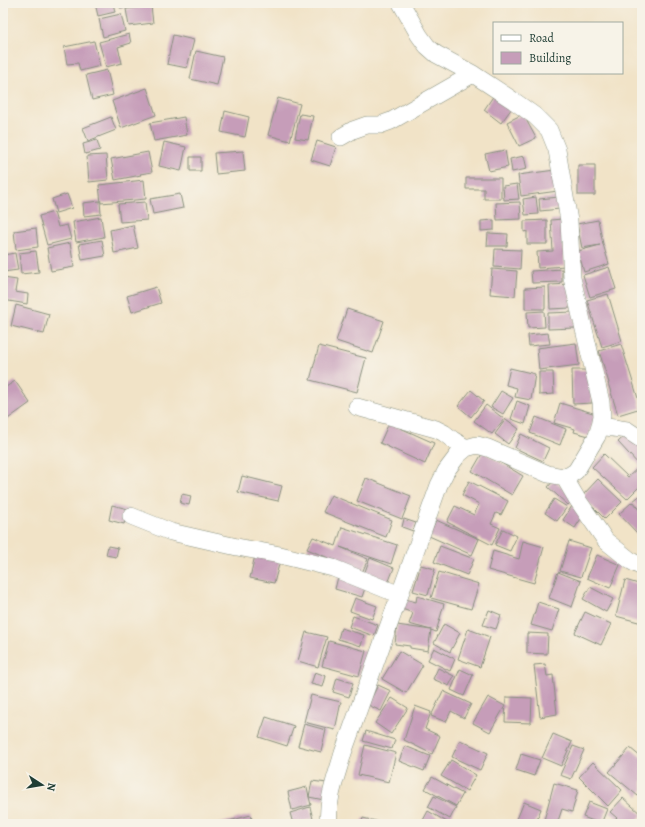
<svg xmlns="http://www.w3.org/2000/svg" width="645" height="827" font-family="Alegreya,serif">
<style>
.building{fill:#c69db9}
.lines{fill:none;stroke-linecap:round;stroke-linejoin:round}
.minor-casing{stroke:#88907e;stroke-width:18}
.minor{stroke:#fff;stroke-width:17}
</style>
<rect width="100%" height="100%" fill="#f7f3e8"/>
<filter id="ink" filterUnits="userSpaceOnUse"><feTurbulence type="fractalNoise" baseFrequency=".025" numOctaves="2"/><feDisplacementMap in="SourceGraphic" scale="8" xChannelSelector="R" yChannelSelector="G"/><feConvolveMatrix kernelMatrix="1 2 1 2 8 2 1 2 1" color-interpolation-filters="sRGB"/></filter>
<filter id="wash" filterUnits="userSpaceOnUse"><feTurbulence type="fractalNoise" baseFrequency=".012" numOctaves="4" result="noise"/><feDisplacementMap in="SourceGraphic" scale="16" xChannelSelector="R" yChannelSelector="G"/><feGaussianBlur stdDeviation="0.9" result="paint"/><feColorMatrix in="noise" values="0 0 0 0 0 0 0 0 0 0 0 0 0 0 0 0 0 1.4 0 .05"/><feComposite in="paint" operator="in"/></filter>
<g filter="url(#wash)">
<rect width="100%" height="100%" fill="#f1e3c7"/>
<g id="blocks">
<path class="building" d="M95,3H113L115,12L98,16Z
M120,3H141V5L120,8Z
M151,6L153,23L129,26L126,9Z
M121,14L125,31L103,37L99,19Z
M129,34L131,43L118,47L122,63L106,67L99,42Z
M173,35L194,40L187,68L167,64Z
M94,41L100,66L80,71L78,63L67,64L64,47Z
M196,51L223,57L217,85L190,79Z
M107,70L113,95L92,100L86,75Z
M147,88L156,115L121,128L112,101Z
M494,95L512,108L501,123L484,110Z
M278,98L300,104L290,141L268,135Z
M225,111L249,117L245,137L221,132Z
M300,114L313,116L308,140L295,138Z
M523,114L536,138L519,146L507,122Z
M111,117L116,130L88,141L83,128Z
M184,117L187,135L154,141L150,123Z
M97,140L100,150L85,154L83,144Z
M317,141L336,147L330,166L311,160Z
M164,142L186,147L181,171L159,166Z
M505,150L508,167L489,171L485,154Z
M243,151L245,171L216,174L214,153Z
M148,152L152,172L140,174L141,175L115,180L111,159Z
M106,155L108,180L89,182L87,156Z
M524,156L527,169L512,172L510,159Z
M190,157H201V171H190Z
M578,165H595V195H578Z
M555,170L558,191L521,196L518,175Z
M466,178H501V199H484V189H466Z
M144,180L146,199L101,203L99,185Z
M517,184L519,199L504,200L503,186Z
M67,194L72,208L56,213L52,199Z
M180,194L183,208L153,214L150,199Z
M536,197L538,214L525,215L523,199Z
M559,197L560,209L540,211L539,199Z
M100,201L101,214L84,216L83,203Z
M145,202L147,220L120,222L118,204Z
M520,202L521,219L497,220L496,203Z
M54,212L58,227L67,225L71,239L47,245L39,216Z
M101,217L104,237L76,242L73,222Z
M562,219L565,266L538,268L537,252L553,251L551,220Z
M494,220V230L481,231V221Z
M547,220V244H527V231L524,232V221Z
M598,220L603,244L609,264L584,272L578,251L600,245L582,248L577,224Z
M133,225L138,248L114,253L110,230Z
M36,228L38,247L16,250L14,231Z
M488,233L508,234L507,246H487Z
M102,240L105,256L82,260L79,244Z
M70,243L74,267L51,271L47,248Z
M495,249L521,250L520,269L494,267Z
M36,251L39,272L21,274L19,253Z
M15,253L18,270L3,272V255Z
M609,267L616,289L590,297L583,275Z
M492,269L517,271L515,296L490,294Z
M562,269V282L532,283L531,271Z
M3,278L17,280L15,292L28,294L27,304L3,300Z
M570,284L571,308L550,309L549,285Z
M156,287L161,303L132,312L127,296Z
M545,287V309H525V288Z
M608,294L622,341L602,347L587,300Z
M16,305L49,314L44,334L11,326Z
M347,309L384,321L373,353L336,341Z
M544,311L545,327L528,328L527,312Z
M574,312L575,328L548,329V313Z
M548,333L550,344L529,346L528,335Z
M576,343L579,365L539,370L537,348Z
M621,344L641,408L618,415L608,383H609L599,351Z
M319,346L366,358L357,392L310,380Z
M510,368L535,374L531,400L515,397L517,388L506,385Z
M572,370H591L592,403L573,404Z
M539,372H553L554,394L539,395Z
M15,381L30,403L5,421L3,417V389Z
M471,390L484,401L471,417L458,406Z
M501,391L513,398L503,414L491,407Z
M517,401L530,406L525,424L511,419Z
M560,403L596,414L589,436L574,432L575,429L554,423Z
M486,405L504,419L492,434L474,421Z
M536,417L566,429L560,445L530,433Z
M506,419L519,429L508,444L495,434Z
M389,423L434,443L425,464L380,443Z
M629,432L642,446V484L627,499L592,467L604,454L628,477L640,466L618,442Z
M521,434L549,448L543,461L515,448Z
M483,452L523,476L512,495L472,471Z
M242,476L282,486L278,501L238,492Z
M366,478L411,496L402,519L357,501Z
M598,479L622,502L605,519L582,496Z
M554,480L574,499L568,505L548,487Z
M469,481L508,501L501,515L496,513L491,524L500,528L492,545L447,522L455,506L474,515L479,504L462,495Z
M182,494L191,496L189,505L180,503Z
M642,494V512L633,501Z
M331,495L392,520L386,537L323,512Z
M554,499L567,507L557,521L545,513Z
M632,502L642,513V530L638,534L619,514Z
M112,505L128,509L124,524L109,520Z
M572,506L584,514L575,528L563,520Z
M404,519L416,523L413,531L402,527Z
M436,520L479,539L472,555L429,536Z
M342,527L397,545L391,564L340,547L368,559L361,575L330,563L331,559L307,549L313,537L336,546Z
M503,529L517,536L510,551L495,545Z
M523,541L544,547L534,583L488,570L493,551L519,559Z
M569,541L591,548L581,577L560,571Z
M108,546L118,548L116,557L106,555Z
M440,546L474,559L467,575L434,562Z
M255,555L280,561L274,583L250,578Z
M597,555L620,565L610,588L587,578Z
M370,558L394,568L387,586L363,577Z
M421,565L435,569L428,595L413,591Z
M439,572L479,584L471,609L431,598Z
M558,572L581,581L572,607L549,598Z
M338,577L366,585L362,597L335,589Z
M625,580L642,585V623L616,616Z
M590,587L613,599L606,612L583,599Z
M417,596L444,604L436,632L431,630L428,651L410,648V646L395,644L397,625L431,630L409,624L413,613L402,609L405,599L416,602Z
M355,598L377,606L372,619L350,611Z
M538,602L559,609L552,631L531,625Z
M489,610L501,615L496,629L483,625Z
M585,612L611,624L601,645L575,633Z
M353,616L378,625L374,636L349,627Z
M444,624L460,633L450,652L434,643Z
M341,628L364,635L361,646L338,639Z
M468,629L490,637L480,667L458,659Z
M306,632L327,637L318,667L298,661Z
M527,633L548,634L547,654L527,653Z
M329,641L366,651L359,676L322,666Z
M434,648L455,659L450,671L428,660Z
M399,651L423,665L406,693L382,679Z
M545,664L547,676L553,675L557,714L540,717L534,665Z
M438,668L454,676L449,686L433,679Z
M460,669L473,675L464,696L451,690Z
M315,672L326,676L323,687L311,684Z
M337,678L353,683L349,697L333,692Z
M378,685L391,691L381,711L368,705Z
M443,691L471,704L464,718L451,711L446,722L431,716Z
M311,695L341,702L335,730L304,722Z
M488,697L505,706L490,732L473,723Z
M506,697L532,698L531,723L505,722Z
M392,698L408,708L391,734L375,723Z
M415,706L431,712L425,729L440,736L432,754L404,740Z
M266,717L294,726L287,746L259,737Z
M304,724L326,730L321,752L298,746Z
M366,731L395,740L392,749L363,741Z
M553,734L572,742L561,766L542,758Z
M460,740L488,753L480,770L452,757Z
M365,745L396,753L389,782L358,775Z
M405,746L430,756L424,771L399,761Z
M573,746L584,750L571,779L560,775Z
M630,748L642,758V791L638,796L609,772Z
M521,754L540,760L534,776L516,770Z
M451,760L476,775L467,791L441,776Z
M593,762L622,790L608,806L579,777Z
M432,777L463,794L456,806L425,789Z
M312,781L327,783L324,800L309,797L311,805L292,810L288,792L307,787L309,797Z
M554,783L578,790L572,812L562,809L557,824H543Z
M434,796L456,807L450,819L428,807Z
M623,798L642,815L634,824H611L617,818L610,812Z
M524,802L541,809L535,824H515Z
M589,802L607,809L601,824L583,817Z
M310,807L313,819L293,824L290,813Z
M428,811L447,822L446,824H421Z
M251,815L253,824H218Z
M363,818L384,823V824H361Z"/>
</g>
</g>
<g filter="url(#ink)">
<use href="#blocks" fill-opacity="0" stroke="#88907e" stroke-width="1"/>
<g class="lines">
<defs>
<path id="minor" d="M341,137L353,130L367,125H380L391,121L473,74
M357,407L436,429L444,433L453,440L466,448
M600,426L627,430L642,440
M564,477L577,499L606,541L631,561L642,567
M131,516L171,532L237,547L280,555L333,568L400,595
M329,824C326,801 337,775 343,753L439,485L446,471L458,455L466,448L477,445L488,448L548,474L564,477L570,475L576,471L597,436L600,426L602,416L601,402L572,278L569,221L557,150L549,130L535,116L514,101L473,74L436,54L427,46L419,35L401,3"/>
</defs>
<use href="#minor" class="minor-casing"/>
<use href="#minor" class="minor"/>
</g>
</g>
<rect width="645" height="827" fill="none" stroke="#f7f3e8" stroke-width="16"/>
<rect x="493" y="22" width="130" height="52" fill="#f7f3e8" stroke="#a1aaa0"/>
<rect x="501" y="35" width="20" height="6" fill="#ffffff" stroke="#a1aaa0"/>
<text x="529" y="42" font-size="12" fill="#1f3d34">Road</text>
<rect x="501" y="52" width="20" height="12" fill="#c69db9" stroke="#a1aaa0"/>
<text x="529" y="62" font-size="12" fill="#1f3d34">Building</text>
<g transform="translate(42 785) rotate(102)" stroke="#f7f3e8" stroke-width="3" paint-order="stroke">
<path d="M0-3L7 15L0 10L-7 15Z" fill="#1f3d34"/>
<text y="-6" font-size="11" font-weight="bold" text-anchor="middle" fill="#1f3d34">N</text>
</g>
</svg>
